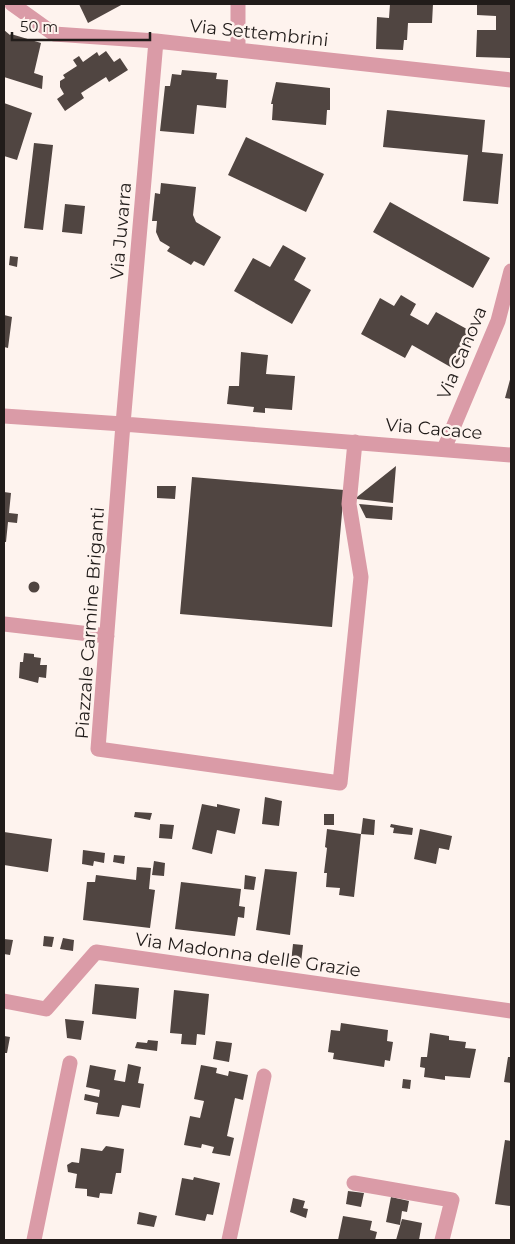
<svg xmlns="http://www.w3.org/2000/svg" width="515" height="1244" font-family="Montserrat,sans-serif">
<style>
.building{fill:#504541}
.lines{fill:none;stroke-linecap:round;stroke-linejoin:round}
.minor{stroke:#da9ba7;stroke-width:15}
.labels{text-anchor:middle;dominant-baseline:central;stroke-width:5;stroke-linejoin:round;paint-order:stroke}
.street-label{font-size:18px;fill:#211c1a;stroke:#fef3ee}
</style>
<rect width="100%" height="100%" fill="#fef3ee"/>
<path class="building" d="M79,4H123L88,23Z
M390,4H433L432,23H408L407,40H404L403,50L376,49L377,17L389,18Z
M477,4H511V58L476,57L477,30H496V16L477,15Z
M4,30L10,35L11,34L41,43L34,73L43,76L42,89L4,77Z
M106,51L114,62L120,58L128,70L109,82L106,77L81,93L84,98L65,111L57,99L64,94L60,87V81L65,78L63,75L77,66L73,60L79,56L83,62L97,52L99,56Z
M182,70L217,73L216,79L228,80L226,108L197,105L194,134L160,131L165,86H170L172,74L181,75Z
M276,82L330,88V110H327L326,125L272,120L273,104H271Z
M4,103L32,113L17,160L4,156Z
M387,110L485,120L482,152L503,154L498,204L463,201L468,155L383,147Z
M246,137L324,174L306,212L228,175Z
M34,143L53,145L43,230L24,228Z
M161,183L196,187L193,215L196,222L221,237L204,266L194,261L191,265L167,251L170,247L160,241L156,232L157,221H152L155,193L160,194Z
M390,202L490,258L473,288L373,232Z
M65,204L85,206L82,234L62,232Z
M283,245L306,258L294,280L311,290L292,324L234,291L253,258L270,267Z
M10,256L18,257L17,267L9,265Z
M401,295L416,304L410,315L428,325L436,312L474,333L454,369L412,345L405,358L361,334L380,298L394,306Z
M4,315L12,317L8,348L4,347Z
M241,352L268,355L266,374L295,376L292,410L265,408V413L253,412L254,407L227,404L229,386H239Z
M511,376V399L505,398Z
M396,466L393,503L357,499V497Z
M192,477L344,490L332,627L180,614Z
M157,486H176L175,499L157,498Z
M4,492L11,493L9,513L18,514L17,523L8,522L6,542H4Z
M359,504L393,507L392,520L366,518Z
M28.5 587a5.5 5.5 0 1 1 11 0a5.5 5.5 0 1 1-11 0Z
M24,653L34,654V657L41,658L40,665H47L46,678L39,677L38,683L19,678L20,662H23Z
M265,797L282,801L279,826L262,824Z
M202,804L217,807V804L240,809L235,834L217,830L212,854L192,849Z
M135,812L152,813L150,820L134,817Z
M324,814H334V825H324Z
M363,818L375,820L374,835L361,834L354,897L339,895L340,888L326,887L327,873H324L327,848L325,847L327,829L361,834Z
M160,824L174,825L172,839L159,838Z
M391,824L413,828L412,835L393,833L394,828L390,827Z
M420,829L452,836L449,850L439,848L436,864L414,859Z
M4,832L52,839L48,872L4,865Z
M83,850L105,853L104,863L94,861L93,866L82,864Z
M114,855L125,856L124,864L113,862Z
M154,861L165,863L164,876L152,875Z
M137,867L151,868L149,889L155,890L150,928L83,920L87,882H95L96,875L136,880Z
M265,869L297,872L290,935L256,930Z
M245,875L256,877L254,890L244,889Z
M181,882L241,889L239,906L245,907L244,918L238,917L235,936L175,929Z
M44,936L54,937L52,947L43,946Z
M63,938L74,940L73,951L60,949Z
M4,939L13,940L10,955L4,954Z
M293,944L303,945L301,963L291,962Z
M95,984L139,988L136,1019L92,1014Z
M174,990L209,994L205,1035L197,1034L196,1045L181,1044L182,1034L170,1033Z
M65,1019L84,1021L81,1040L67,1038Z
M341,1023L388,1030L387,1041L393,1042L390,1061L385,1060L384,1067L333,1059L334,1053L328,1052L331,1030L340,1031Z
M430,1033L449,1036V1040L466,1042L465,1048L476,1049L470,1078L445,1076V1080L424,1077L425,1068L420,1067L421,1057H427Z
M4,1036L10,1037L7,1053H4Z
M148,1040L158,1041L157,1051L135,1048L137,1042L147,1043Z
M216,1041L232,1043L229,1062L213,1059Z
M508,1057H511V1083L504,1082Z
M128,1064L141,1067L138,1083L144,1084L140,1108L122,1105L119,1117L96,1114L98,1103L84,1100L85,1094L99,1097L100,1090L86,1087L90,1065L116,1070L114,1080L125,1082Z
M201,1065L217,1068L216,1073L228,1076L229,1071L248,1075L243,1100L235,1098L227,1136L234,1138L230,1156L212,1153L214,1147L202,1144L201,1148L184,1145L190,1116L200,1118L204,1101L194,1099Z
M403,1079L411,1080L410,1089L402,1088Z
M505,1140L511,1141V1206L495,1204Z
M106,1146L124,1149L121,1173H116L112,1194L100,1193L99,1198L87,1196V1189L75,1188L77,1174L68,1172L67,1165L72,1162L79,1163L81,1148L102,1151Z
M194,1177L220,1183L213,1215L207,1214L205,1221L175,1215L182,1178L193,1180Z
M348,1191L364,1193L361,1207L346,1204Z
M391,1197L409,1201L407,1212L402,1211L400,1225L386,1222Z
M293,1198L305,1201L303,1208L308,1209L306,1218L290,1212Z
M139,1212L157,1216L154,1227L137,1224Z
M343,1216L372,1221L370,1230L377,1232L375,1240H338Z
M402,1219L422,1223L419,1240H396Z"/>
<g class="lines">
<path class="minor" d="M12,4L54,34L156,41L511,80
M238,4V50
M156,41L123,424L511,455
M4,416L123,424L98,749L340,783L361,577L349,504L355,442
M444,449L498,321L511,271
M4,624L107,636
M4,1001L46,1009L96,952L511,1011
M354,1183L452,1200L442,1240
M34,1240L70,1063
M229,1240L264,1076"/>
</g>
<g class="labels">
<g class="street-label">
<text transform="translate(259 33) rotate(6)">Via Settembrini</text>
<text transform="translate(121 231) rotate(-85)">Via Juvarra</text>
<text transform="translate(462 353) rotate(-67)">Via Canova</text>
<text transform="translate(434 429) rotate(5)">Via Cacace</text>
<text transform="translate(90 623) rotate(-86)">Piazzale Carmine Briganti</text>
<text transform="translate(248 955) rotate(8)">Via Madonna delle Grazie</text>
</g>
</g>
<rect width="515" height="1244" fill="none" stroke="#211c1a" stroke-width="10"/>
<path d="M12 32v8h138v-8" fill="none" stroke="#211c1a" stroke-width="2.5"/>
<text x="20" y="32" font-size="15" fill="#211c1a" stroke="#fef3ee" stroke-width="4" paint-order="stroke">50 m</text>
</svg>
